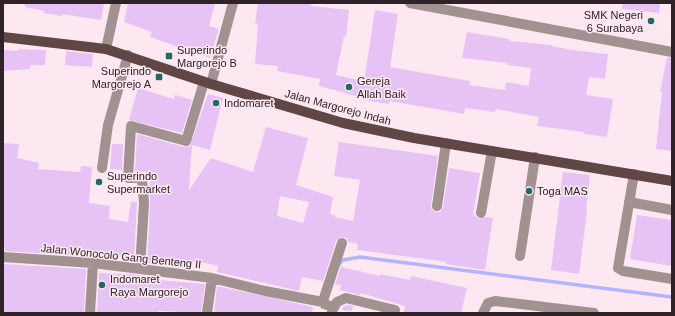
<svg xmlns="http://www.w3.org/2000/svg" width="675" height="316" font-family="Arial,sans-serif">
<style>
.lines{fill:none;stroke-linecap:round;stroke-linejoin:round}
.stream{stroke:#b4b4fd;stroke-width:3.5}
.building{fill:#e7c3f5;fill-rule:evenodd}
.minor{stroke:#a19191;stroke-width:10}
.major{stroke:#604645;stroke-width:10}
.poi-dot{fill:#1f6a64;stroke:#fde8f2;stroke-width:1.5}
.labels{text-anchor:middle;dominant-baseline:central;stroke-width:3;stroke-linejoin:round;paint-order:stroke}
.poi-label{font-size:11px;fill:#2f2228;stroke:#fde8f2;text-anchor:start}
.street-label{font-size:11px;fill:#2f2228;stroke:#fde8f2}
</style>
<rect width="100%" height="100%" fill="#fde8f2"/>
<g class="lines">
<path class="stream" d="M338,266L343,260L360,257L672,297"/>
</g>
<path class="building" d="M25,3H104L101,20L62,14V16L43,13L44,11L25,7Z
M128,3H215L209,26L219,29L210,58L150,37L152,32L124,22Z
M258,3H311V6L349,10L346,37L344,36L336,75L364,81L375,10L398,14L390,67L470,81L469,85L505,90L506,82L529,86L531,68L507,65L508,63L462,58L467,32L509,39V41L552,45V46L572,50L608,54L605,79L589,77L586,95L613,99L607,137L584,134V132L537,126L539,117L496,109L495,112L465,108L464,114L390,101L389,104L363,100V98L319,86L320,79L277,71L278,66L255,64L258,24L255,23Z
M623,3H660L659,13L622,9Z
M18,49L46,50L45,65H30V69L3,71V50L18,51Z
M66,51L93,54L92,67L65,65Z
M667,58H672V151L656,149L662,92H660Z
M138,88L174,99L175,95L192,100L182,133L129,120Z
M208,94L223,98L210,150L192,145L189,190L211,158L253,172L266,127L308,138L296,185L333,197L330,214L335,215V217L353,221L360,180L334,176L339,142L438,156L431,205V209L436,212H440L443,207L449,168L480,173L473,215L480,219L486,217L493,218L485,270L446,264L447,262L357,250L358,244L348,242L347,238L341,237L336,241L323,281L302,277L299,291L217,272L218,266L201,262L161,260V265L147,263L150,203V178L147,172L135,171L137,134L184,147L190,146ZM280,196L309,202L303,223L277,216Z
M3,143L19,144L17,158L39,163L38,169L80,172L81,166L92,167L89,203L110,206L109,219L128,222L131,201L137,202L134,262L132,261V256L97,255V257L5,251V248L3,247Z
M112,144H123L122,170L110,169Z
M563,172L590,175L586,211L587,212L579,274L551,270Z
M637,215L672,220V266L630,259Z
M4,264L86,269L84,313H3Z
M341,267L380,276V274L410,280L411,276L467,288L461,313H409L404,312L405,306L361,293L360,295L340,290L341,285L335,284Z
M99,273L131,274L160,278L159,280L205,284L201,313L158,311V313H97Z
M217,286L313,307L312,313H214Z
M347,305L353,306L352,311L342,310L343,307Z"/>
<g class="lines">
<path class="minor" d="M410,3L672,52
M106,49L116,3
M211,84L233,3
M102,168L108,125L128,55
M634,174L618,268L623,271L672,279
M629,202L672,210
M437,206L446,143
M481,213L492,151
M520,256L535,157
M3,257L93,263L212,278L265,291L323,302
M140,269L144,203L142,178H128L131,126L186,141L204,82
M334,307L324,304L323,301L342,243
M332,311L337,302L346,298L395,310
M90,313L93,263
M207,313L212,278
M483,313L488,303L495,301L594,313"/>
<path class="major" d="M3,37L106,49L211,84L343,123L414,138L672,181"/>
</g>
<g class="poi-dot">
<circle cx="651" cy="21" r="4"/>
<rect x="165" y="52" width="8" height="8" rx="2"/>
<rect x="155" y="73" width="8" height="8" rx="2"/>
<circle cx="349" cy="87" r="4"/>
<circle cx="216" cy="103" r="4"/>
<circle cx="99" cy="182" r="4"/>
<circle cx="529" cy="191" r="4"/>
<circle cx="102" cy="285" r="4"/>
</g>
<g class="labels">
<g class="poi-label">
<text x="643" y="15" text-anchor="end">SMK Negeri<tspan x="643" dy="13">6 Surabaya</tspan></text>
<text x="177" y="50">Superindo<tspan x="177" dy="13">Margorejo B</tspan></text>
<text x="151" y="71" text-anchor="end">Superindo<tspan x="151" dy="13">Margorejo A</tspan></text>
<text x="357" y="81">Gereja<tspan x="357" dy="13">Allah Baik</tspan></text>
<text x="224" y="103">Indomaret</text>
<text x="107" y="176">Superindo<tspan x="107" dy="13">Supermarket</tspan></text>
<text x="537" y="191">Toga MAS</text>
<text x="110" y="279">Indomaret<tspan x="110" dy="13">Raya Margorejo</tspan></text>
</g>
<g class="street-label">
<text transform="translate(338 107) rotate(15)">Jalan Margorejo Indah</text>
<text transform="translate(121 256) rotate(6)">Jalan Wonocolo Gang Benteng II</text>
</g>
</g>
<rect width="675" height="316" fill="none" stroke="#2f2228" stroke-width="8"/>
</svg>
